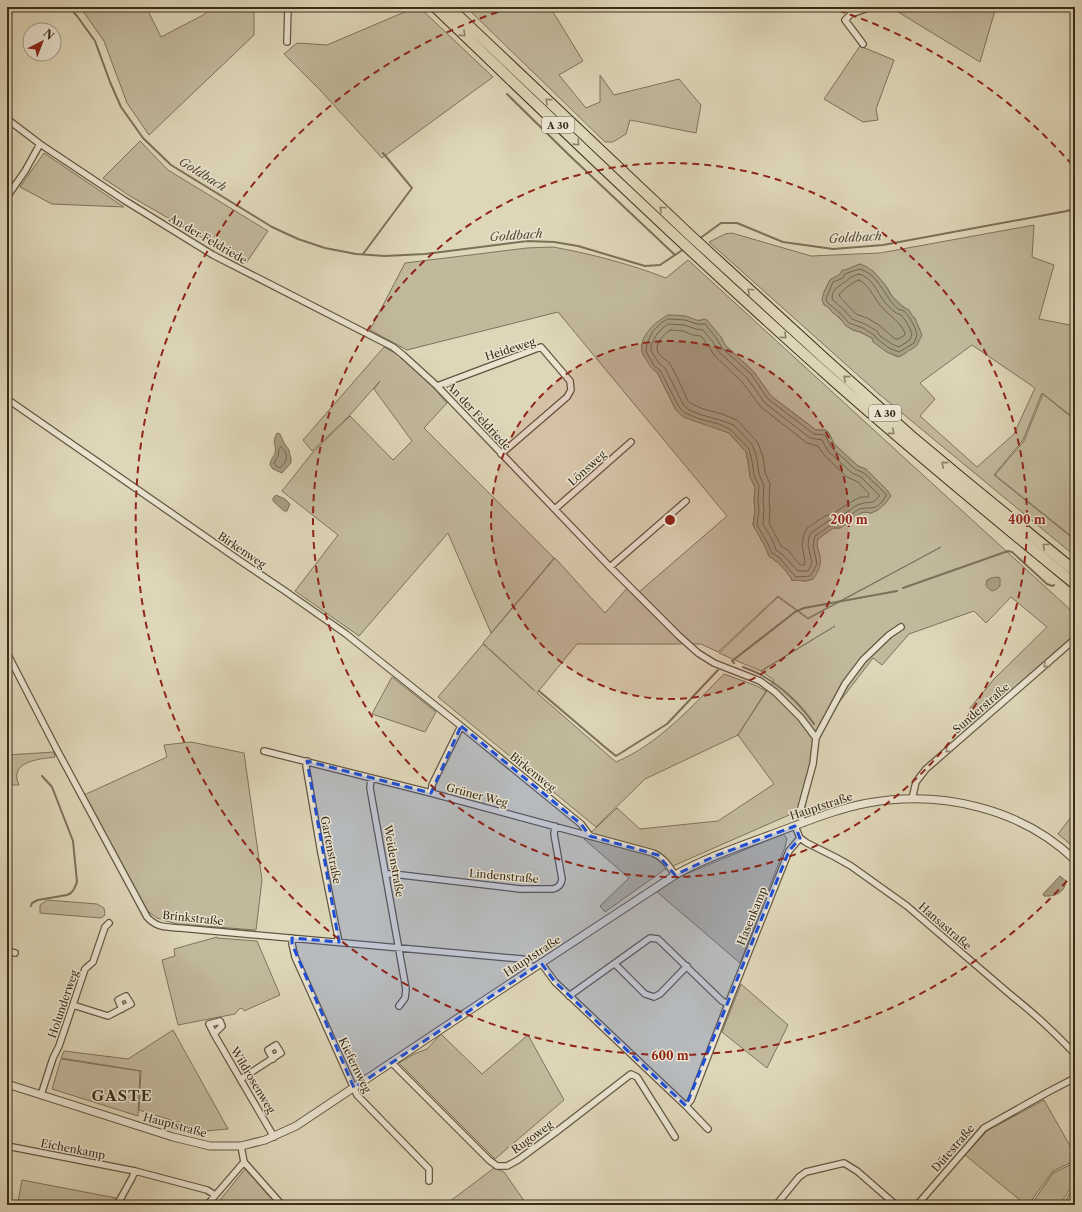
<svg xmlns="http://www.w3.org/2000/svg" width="1082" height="1212" font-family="'Libre Caslon Text',serif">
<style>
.green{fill:#c2b99d;stroke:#7e735c;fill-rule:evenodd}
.water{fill:#a79d82;stroke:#7c7058}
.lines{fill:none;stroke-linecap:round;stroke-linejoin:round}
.shore{stroke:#71654e;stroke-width:1}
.stream{stroke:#7c7058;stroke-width:2}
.minor-casing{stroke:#645742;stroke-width:8}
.tertiary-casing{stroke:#645742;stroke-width:9}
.motorway-casing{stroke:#3b2d1a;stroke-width:12}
.minor{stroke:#eae4d1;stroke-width:5.5}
.tertiary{stroke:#eae4d1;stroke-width:7}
.motorway{stroke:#ded6b8;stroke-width:10}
.oneway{stroke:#8c8269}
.oneway2{stroke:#928876}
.marked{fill:#1d4ed8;fill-opacity:0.2;stroke:#1d4ed8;stroke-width:3;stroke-dasharray:8 5;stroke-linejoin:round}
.ring{fill:none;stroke:#8f2418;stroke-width:2;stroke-dasharray:7 5}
.labels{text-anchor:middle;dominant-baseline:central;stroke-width:3;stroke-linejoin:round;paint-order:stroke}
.shield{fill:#eae4d1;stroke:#706451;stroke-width:1}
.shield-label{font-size:10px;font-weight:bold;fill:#3b2d1a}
.street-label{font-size:11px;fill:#3b2d1a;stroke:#eae4d1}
.water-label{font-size:12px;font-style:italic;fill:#564934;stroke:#eae4d1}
.district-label{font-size:15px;font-weight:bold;letter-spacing:1px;fill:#3b2d1a;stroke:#eae4d1}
.centre{fill:#8f2418;stroke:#eae4d1;stroke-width:2}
.ring-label{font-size:12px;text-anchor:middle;font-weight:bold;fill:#8f2418;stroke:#eae4d1;stroke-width:3;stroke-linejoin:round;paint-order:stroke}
</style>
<rect width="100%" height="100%" fill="#ded6b8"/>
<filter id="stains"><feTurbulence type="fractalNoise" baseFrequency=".005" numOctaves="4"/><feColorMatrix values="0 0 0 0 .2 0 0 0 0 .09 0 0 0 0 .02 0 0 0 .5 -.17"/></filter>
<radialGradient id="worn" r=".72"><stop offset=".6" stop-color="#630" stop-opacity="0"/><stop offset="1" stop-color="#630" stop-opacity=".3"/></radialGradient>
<path class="green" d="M80,7H146L161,37L205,14L211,7H254V35L149,135L127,103L104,41Z
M403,7H419L493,77L382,158L321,91L284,54L297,43L327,45L407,11Z
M466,7H550L583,61L559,75L586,108L600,102V75L614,95L679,79L701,105L696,133L630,120L626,134L613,142H605Z
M890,7H996L980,62Z
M860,46L894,60L876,109L878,120L863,122L824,99Z
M140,141L168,170L268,231L246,263L130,196L103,178Z
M44,153L124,207L52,204L20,187Z
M1034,225L1032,257L1054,265L1039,319L1075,326V419L1042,393L1023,440L994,475L1075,540V556L879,394L709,242L725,234L732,233L811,256L880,253ZM860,264C870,268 880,278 886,286C889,290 890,294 893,297C900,304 908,309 913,317L898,357L887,352L874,342L872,338L860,332L853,330L847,326L828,307L824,292L830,280L841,274L845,270ZM972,345L1035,388L1014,434L977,467L920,416L935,399L920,383Z
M553,247C592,254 630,264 666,278L688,260L1075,614V634L965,731L970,708L994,679L1047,627L1011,597L986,623L974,611L909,634L882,665L873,658L815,734L805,808L664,870L605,912L600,906L629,878L584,839L617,808L640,829L718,821L774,784L738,735L774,680L761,671L835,626L761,671L730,658L719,653L778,597L808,619L941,547L808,618L778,596L718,652L701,644H577L537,693L616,762C659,744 692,706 724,674L757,686L766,691L738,735L645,779L596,827L438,697L483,644L535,691L483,643L555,558L605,613L629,586L639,592L727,516L558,312L407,350L370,330L405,263L527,248ZM702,320L721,337L725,345L754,372L771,396L816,430H826L829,433L834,444L858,466L866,469L888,491L872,513L865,512L861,513L840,528H833L818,539L816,545L819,554L813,579L806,581L792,580V578C788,576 788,573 785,570C780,564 775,560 769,556L765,546L753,525L755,510L754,501L755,487L750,477L748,461L746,452L729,433L676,410L657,372L697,321Z
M384,347L402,357L424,377L447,403L424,428L554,558L491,633L448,533L359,636L295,591L338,535L282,491L313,452L350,416L393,460L412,441L374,389L380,381L349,416L312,451L303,440Z
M1043,394L1075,420V539L995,475L1024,441Z
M392,677L436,712L425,732L372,714Z
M191,742L244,753L262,880L256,930L176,924L157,918L146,910L84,795L167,757L164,745Z
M54,752L55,757C40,759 8,761 19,785H7V755Z
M1075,812V848L1058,834Z
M783,834L787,838L785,847L740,963L657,892L674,879Z
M47,900L97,904L104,908L105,915L101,918L40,913V905Z
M217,937V938L257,941L280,995L244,1011L242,1008L239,1009L235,1014L178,1025L162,960L175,956L174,949Z
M741,984L788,1025L767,1068L722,1032Z
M173,1030L228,1129L205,1131L139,1110L141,1071L61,1058L64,1051L128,1059Z
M441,1034L482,1074L528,1035L564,1100L495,1159L399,1063L414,1054L427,1049Z
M61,1059L140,1071L138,1116L52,1089Z
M1044,1100L1073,1151L1075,1150V1167L1072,1162L1053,1171L1028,1205H1026L965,1155L987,1131Z
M1072,1164C1080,1178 1069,1189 1062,1202V1205H1031L1053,1173Z
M494,1168L504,1172L527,1205H445Z
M245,1169L277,1205H216Z
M22,1180L116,1198L113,1205H29L18,1202Z
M1075,1184V1205H1065V1202Z"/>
<path class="water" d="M860,264L867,267L874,272L886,286L891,295L901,306L909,310L913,317L915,318L922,335L917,345L911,350H909L906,353L899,357L887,352L873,342L872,338L860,332L853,330L846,326L839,317L833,313L828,307L824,305L822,299L824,292L830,280L840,274L842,270H845Z
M668,315C673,315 679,315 685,316C692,317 697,323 704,319L707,320L721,337L725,345L754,372L771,396L816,430H826L829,433L834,444L858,466L866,469L888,491L891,496L884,505L878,510L871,513L865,512L861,513L840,528H833L818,539C817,544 817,547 819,552C822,563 820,570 813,579L806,581L791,580L792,578C788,576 788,573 785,570C780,564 775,560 769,556L765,546L753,525L755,510L754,501L755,487L750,477L748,461L746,452L729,433L683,417L676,410L657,372C651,369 650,366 647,361C645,358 643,355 642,352C638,337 656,321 668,315Z
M277,433L280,434L284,443L289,450L290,455L291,458V463L282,473L273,469L270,465C270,460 274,457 275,453C277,444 271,444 277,433Z
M276,495L285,499L290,504L287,511H284L273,501V498Z
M998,577L1000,578V586L997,589L992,591L988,588L986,585L987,580L991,578Z
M1060,876L1066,881C1065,893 1054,897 1044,896L1043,894Z"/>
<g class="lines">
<path class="shore" d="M860,269C874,273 880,286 888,297C890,301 895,306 898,309C900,310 902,310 904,311C910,317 916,328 917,335L914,343L899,352L889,348L877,339L874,335L863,328L849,323L841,314L827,302L826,299L828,294L833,282L843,278L845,274Z
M859,274C872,277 877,292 884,301C887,305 892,310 895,312C897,314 899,314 901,315C906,320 910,328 912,334L910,340L899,347L892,344L880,336L877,331L865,324L852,319L845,311L832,299C832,289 838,287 845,282C850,278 852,276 859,274Z
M859,280C869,285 873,296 880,305C888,315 900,321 905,333V335L898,339H895L879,325L867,318L856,314L840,297L839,295C843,289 852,283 859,280Z
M668,319L685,320L697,324H705L717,339L722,348L751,374L768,399L814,434L825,435L831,447L855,469L864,473L886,494V496L882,502L876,507L871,508H865L859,509L838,524L831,525L815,536L813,545L817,564L814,570L810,576L796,577L792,573L780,558L772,553L768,544L757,525L759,510L758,501L759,486L754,475L752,461L749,449L731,430L719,424L700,419L685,413L679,407L660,370L654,366L646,351L647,343L653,331L661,323Z
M669,324L684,325L696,329L703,330L713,342L718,351L747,378L765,403L810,438L822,440L828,451L852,473L861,477L879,495V497L873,502L864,503L857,505L837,519L828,521L811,533L809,537L808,545L812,563L808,571H798L783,555L776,550L773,541L763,524L764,510L763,500L764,486L759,474L757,459L753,446L734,425L720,420L702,415L689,410L683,404L665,368L658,362L651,350V345L657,334L664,327Z
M671,330L683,331L693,335L701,336L708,345L714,355L742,382L761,407L807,443L818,446L824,455L847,477L858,482L869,494L868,497H861L854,500L834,513L825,516L807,528L804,534L802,544L805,562L804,565H800L788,550L781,546L769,523L770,510L769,500L770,484L765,472L763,457L758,443L737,420L722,414L703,409L692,404L688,401C682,389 677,375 670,364C666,359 656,355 657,347C658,340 665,333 671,330Z
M281,447C290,454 287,462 280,468L276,466L274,463L278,456L279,449Z"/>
<path class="stream" d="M69,7L77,16L95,41L110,82L121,107L143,138L171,165L272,227L298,239L325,248L356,254L385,256L425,254L527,241L554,242L578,246L645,266L660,265L684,249
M507,94L569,155L675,255
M699,239L721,223H737L783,242L833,249L883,245L1067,211L1075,208
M363,254L412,188L383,153
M903,588L1008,551L1012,552L1047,584L1052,586L1054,585
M734,663L732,661L795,612L804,608L897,591
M743,667C750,670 757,672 763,676C783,688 801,705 814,724
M539,691L606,748L616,756L667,724L718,670
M31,906L32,903L38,900L67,895L71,893L74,889L77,882L73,841L52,787L42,776"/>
<defs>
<path id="minor" d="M287,42L288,7
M863,44L845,20L851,14L871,7
M7,119L40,144L124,200L213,255L393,347L403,355L437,386L610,567L679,636L698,653L714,663L760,681L775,692L801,718L816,738L813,764L801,808L800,814L803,823
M7,197L25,171L40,144
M437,386L541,347L570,381L571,390L567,397L501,454
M7,399L239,560L285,591L346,634L461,726L581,824L590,836
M555,509L631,442
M610,567L686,501
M7,653L56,748L147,917C157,928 166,927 180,928L522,959L527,961L533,968
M816,738L845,684L863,660L889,635L901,627
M264,751L431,793L653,853C663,857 669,866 675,875
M307,761L306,766L321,853L338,937V942
M371,778L370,788L406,989L405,998L399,1006
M431,793L432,785L461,726
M912,799L916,782L926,769L1075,639
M795,826L800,838L807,843L835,857L851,866L907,906L1012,996C1035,1014 1055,1033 1075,1054
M386,874H393L520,889H553C559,887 561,885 562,879L554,834L555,826
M292,938V944L295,957L357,1095L429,1169V1181
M7,951L15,953
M541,963L555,982L686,1106L691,1100L728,1004L789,851L800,838
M615,964L645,994L654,997L660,994L687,966
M569,996L650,938L658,939L722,1001L728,1004
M73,1005L108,1016L131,1004L126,996L118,1000L122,1009
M214,1034L222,1026L220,1021L209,1024L214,1034L274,1137
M391,1062L489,1160L497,1166H507L518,1160L556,1132L631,1074L637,1077L675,1137
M241,1079L281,1053L276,1045L268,1050L273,1059
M41,1095L53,1058L59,1046L85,969L93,962L105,927L109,923
M686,1106L708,1129
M7,1146L135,1171L207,1190L215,1195
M244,1162L282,1205
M117,1205L132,1178L135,1171
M207,1205L244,1162L241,1146
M776,1205L799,1177L806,1172L844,1163L857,1171L896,1205
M917,1205L984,1128L1048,1092L1075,1078"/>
<path id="tertiary" d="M7,1084L173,1137L210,1146H241L265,1140L296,1126L485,1000L675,875C705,858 738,847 770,835C803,823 835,809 868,803C941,790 1021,808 1075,860"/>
<path id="motorway" d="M435,7C566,133 697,259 833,380C912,450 993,517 1075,584
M449,7L691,236L825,359L910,435L964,480L1075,571"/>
</defs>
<use href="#minor" class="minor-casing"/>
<use href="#tertiary" class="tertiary-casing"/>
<use href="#motorway" class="motorway-casing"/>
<use href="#minor" class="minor"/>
<use href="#tertiary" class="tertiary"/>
<use href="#motorway" class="motorway"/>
</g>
<defs><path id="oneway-chevron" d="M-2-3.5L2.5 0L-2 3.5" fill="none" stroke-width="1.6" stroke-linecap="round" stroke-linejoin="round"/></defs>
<g class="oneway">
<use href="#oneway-chevron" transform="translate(463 34) rotate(44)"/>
<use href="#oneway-chevron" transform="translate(548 101) rotate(-137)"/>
<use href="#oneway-chevron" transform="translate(577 143) rotate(44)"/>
<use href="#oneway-chevron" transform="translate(662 209) rotate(-137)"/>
<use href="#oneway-chevron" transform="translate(750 291) rotate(-137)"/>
<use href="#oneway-chevron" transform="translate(784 336) rotate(42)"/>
<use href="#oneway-chevron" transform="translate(846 378) rotate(-139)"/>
<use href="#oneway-chevron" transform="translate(892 432) rotate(41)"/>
<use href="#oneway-chevron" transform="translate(944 464) rotate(-140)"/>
<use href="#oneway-chevron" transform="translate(1045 546) rotate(-141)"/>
</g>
<g class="oneway2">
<use href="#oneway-chevron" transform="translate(1046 665) rotate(139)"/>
<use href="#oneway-chevron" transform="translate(948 750) rotate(138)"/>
</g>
<path class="marked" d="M461,726L581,824L590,836L658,855L675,875L715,856L795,826L800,838L789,851L686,1106L555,982L541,963L354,1088L292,944V938L339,942L307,761L431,793Z"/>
<circle cx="670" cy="520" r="179" fill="#8f2418" fill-opacity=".12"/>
<g class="ring">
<circle cx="670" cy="520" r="179"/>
<circle cx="670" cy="520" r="357"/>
<path d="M1075 872A536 536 0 1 1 513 7M827 7A536 536 0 0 1 1075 168"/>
</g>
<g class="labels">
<g class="shield">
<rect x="542" y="117" width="32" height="16" rx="3"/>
<rect x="869" y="405" width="32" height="16" rx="3"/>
</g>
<g class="shield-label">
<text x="558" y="125">A 30</text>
<text x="885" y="413">A 30</text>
</g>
<g class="street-label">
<text transform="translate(208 239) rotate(30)">An der Feldriede</text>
<text transform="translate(510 349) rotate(-18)">Heideweg</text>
<text transform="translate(479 416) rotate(47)">An der Feldriede</text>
<text transform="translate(587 468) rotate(-42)">Lönsweg</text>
<text transform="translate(242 550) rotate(34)">Birkenweg</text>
<text transform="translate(981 708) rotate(-41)">Sunderstraße</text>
<text transform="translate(533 772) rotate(39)">Birkenweg</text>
<text transform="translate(477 795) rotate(15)">Grüner Weg</text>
<text transform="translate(821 806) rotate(-18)">Hauptstraße</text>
<text transform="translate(331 850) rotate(79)">Gartenstraße</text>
<text transform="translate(394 861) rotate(80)">Weidenstraße</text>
<text transform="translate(504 876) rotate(5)">Lindenstraße</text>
<text transform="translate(752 916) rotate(-68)">Hasenkamp</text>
<text transform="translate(193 918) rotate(6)">Brinkstraße</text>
<text transform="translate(945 926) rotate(41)">Hansastraße</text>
<text transform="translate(532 956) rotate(-33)">Hauptstraße</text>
<text transform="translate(63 1004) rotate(-71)">Holunderweg</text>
<text transform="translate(355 1065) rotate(64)">Kiefernweg</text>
<text transform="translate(253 1080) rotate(59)">Wildrosenweg</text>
<text transform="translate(175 1125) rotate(15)">Hauptstraße</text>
<text transform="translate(532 1137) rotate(-36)">Rugoweg</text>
<text transform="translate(953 1148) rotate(-49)">Dütestraße</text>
<text transform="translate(73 1149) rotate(11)">Eichenkamp</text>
</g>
<g class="water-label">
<text transform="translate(203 174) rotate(32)">Goldbach</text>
<text transform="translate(516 235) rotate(-4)">Goldbach</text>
<text transform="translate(855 237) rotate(-3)">Goldbach</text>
</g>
<g class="district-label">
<text x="122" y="1095">GASTE</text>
</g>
</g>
<circle cx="670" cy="520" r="6" class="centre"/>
<g class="ring-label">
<text x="849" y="524">200 m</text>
<text x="1027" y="524">400 m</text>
<text x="670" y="1060">600 m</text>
</g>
<rect width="1082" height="1212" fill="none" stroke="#ded6b8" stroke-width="24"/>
<rect x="8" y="8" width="1066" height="1196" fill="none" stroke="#3b2d1a" stroke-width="2"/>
<rect x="12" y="12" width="1058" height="1188" fill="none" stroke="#3b2d1a"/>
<g transform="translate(42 42) rotate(42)"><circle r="19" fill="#eae4d1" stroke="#a49b88"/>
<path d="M0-3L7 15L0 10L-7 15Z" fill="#8f2418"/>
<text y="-6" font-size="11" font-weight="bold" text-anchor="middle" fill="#3b2d1a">N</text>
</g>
<rect width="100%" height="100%" filter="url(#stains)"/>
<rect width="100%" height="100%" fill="url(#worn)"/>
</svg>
